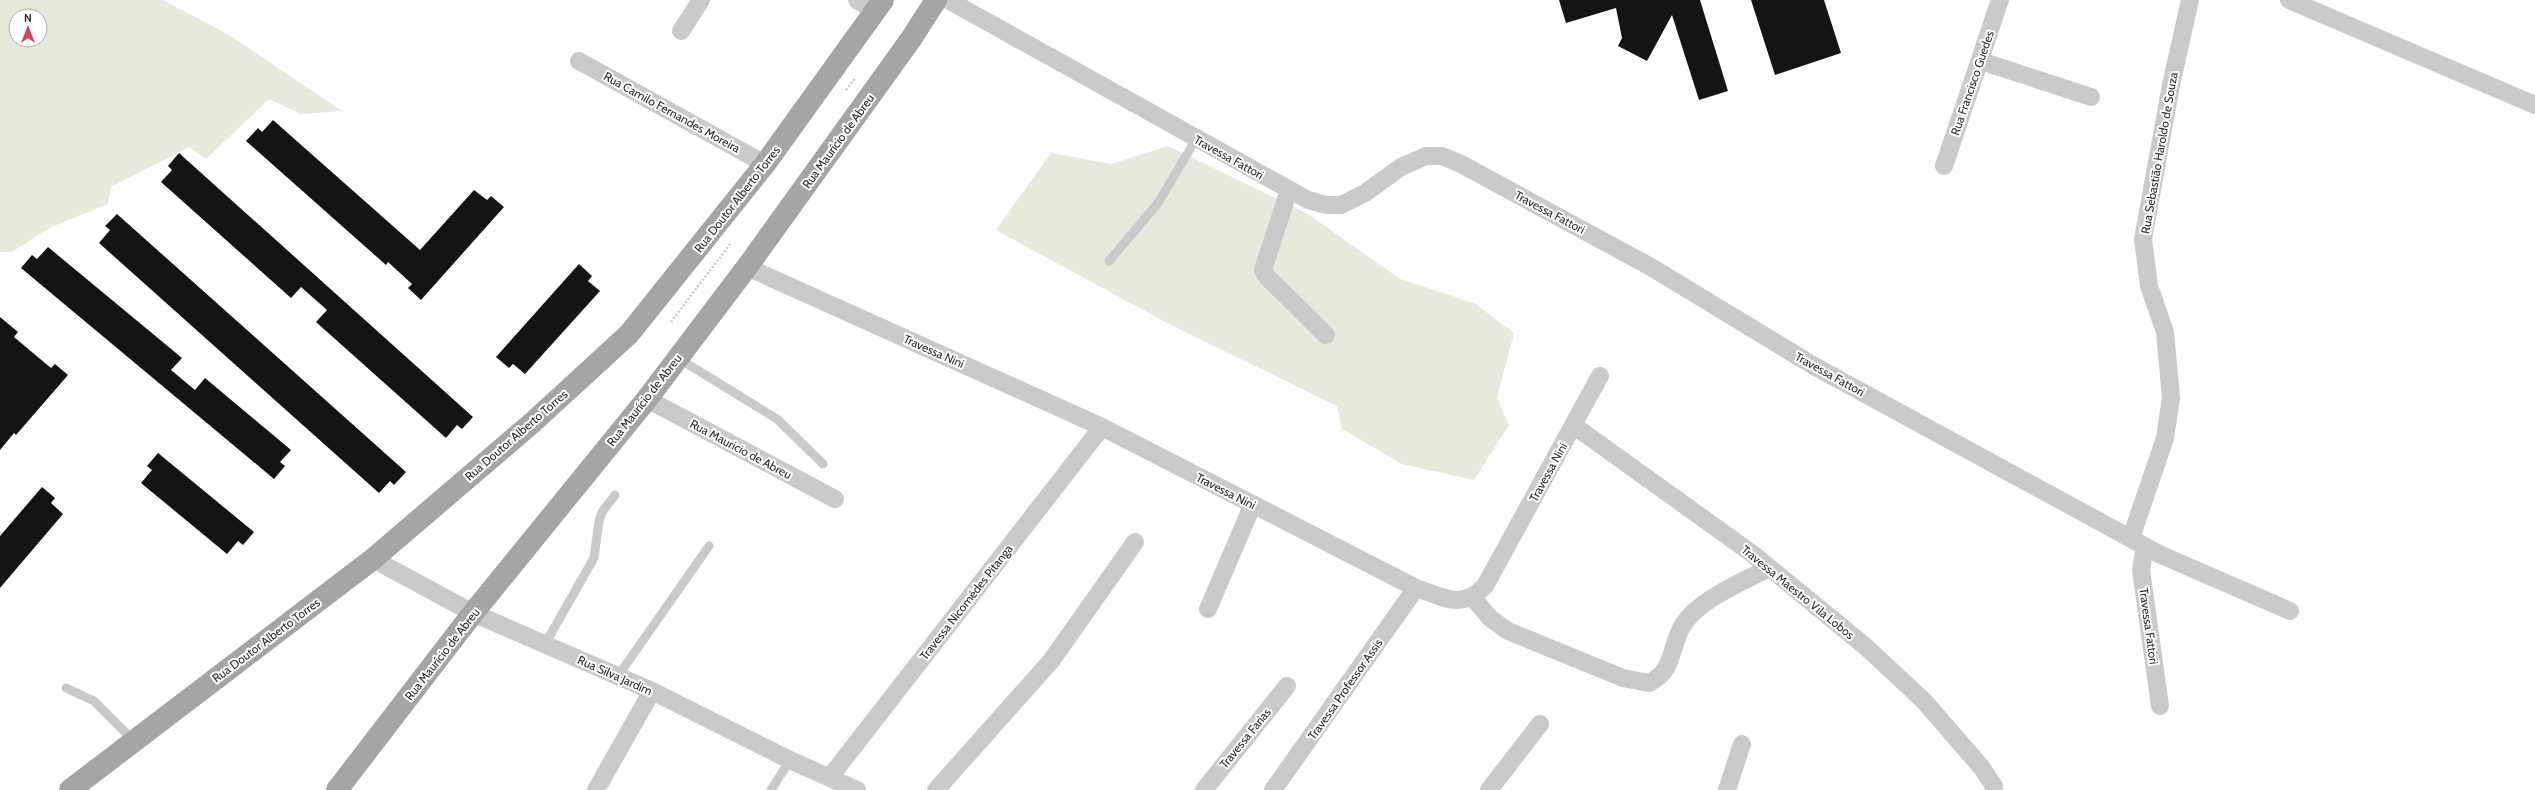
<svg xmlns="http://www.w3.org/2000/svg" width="2535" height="790" font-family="Cabin,sans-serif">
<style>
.green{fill:#e5eadc;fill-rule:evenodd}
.building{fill:#141414}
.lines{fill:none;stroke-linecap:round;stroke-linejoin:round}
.path{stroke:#cacaca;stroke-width:2.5;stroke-dasharray:2 2;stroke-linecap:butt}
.service{stroke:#cacaca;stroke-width:9}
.minor{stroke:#cacaca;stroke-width:18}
.primary{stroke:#a5a5a5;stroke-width:22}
.labels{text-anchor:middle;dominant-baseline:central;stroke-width:4;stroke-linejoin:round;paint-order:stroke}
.street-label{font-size:12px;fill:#2d2d2d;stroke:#fff}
</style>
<rect width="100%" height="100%" fill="#fff"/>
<path class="green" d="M0,0H163L231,36L342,111L301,114L269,99L206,159L189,147L111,187L108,204L49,228L12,252H0ZM16,16H40V40H16Z
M1168,146L1308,214L1400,279L1474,303L1514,333L1497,398L1509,425L1474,480L1402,464L1342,429L1337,406L1167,323L996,230L1051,153L1111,164Z"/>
<path class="building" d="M1559,0H1700L1728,91L1699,100L1672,15L1647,61L1618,46L1622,38L1616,8L1566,23Z
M1751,0H1824L1841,53L1775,75Z
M273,120L420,250L474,190L487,200L491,196L504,207L421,300L408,288L412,284L388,262L386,265L246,141L258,128L262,132Z
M179,153L473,417L462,429L457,425L446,438L316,322L327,310L301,287L291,298L161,182L172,170L168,166Z
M117,214L406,472L394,485L390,481L379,493L99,243L110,230L105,226Z
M48,247L182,358L171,370L195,390L205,378L291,450L280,462L285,466L274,479L21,268L32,255L37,259Z
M579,264L592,276L588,281L600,291L525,374L513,364L509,368L496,357Z
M0,317L18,332L14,337L51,368L55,364L68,375L16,435L14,433L0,450Z
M158,453L254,532L243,545L238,541L227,554L141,483L152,470L147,466Z
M42,487L55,498L51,503L63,514L0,588V536Z"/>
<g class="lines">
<path class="path" d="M846,90L856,77
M671,322L731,243"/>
<path class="service" d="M1109,261L1158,203L1196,139
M678,358L777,419L823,464
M545,644L594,558L599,521L602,512L615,495
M618,676L709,546
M66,688L94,701L134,741
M771,790L790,760"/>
<path class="minor" d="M857,0L875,11
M948,0L1308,200L1327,205H1341L1365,193L1401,167L1426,156H1442L1461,164L1651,267L1814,366L2159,554L2290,611
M2289,0L2535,105
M681,31L701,0
M579,61L765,164
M1981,61L2091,97
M1944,166L2000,0
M1289,190L1263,270L1267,277L1326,335
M747,267L1102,427L1416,588C1446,598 1461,610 1485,586L1600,376
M647,399L835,499
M1573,425L1754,555L1866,647L1924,701L1982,768L1994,786V790
M2131,538L2165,438L2171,398L2165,332L2149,286L2143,239L2171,85L2190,0
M2145,546L2141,570L2160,706
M373,559L473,613L652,691L790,760L857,790
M1473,598L1490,618L1508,631L1623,678L1649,683C1676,669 1669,647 1683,625C1698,600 1744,581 1769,568
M1208,609L1253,504
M830,777L1102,427
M596,790L652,691
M936,790L1051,661L1135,542
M1204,790L1287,686
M1273,790L1416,588
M1489,790L1540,724
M1727,790L1742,744"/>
<path class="primary" d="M70,790L373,559L532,423L629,334L765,164L883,0
M337,790L473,613L647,399L747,267L911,39L936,0"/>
</g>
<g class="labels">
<g class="street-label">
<text transform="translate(1972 83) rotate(-71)">Rua Francisco Guedes</text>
<text transform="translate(672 112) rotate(29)">Rua Camilo Fernandes Moreira</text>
<text transform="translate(838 141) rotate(-54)">Rua Maurício de Abreu</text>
<text transform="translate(2159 153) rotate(-80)">Rua Sebastião Haroldo de Souza</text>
<text transform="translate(1229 157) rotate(29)">Travessa Fattori</text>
<text transform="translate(737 199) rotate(-52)">Rua Doutor Alberto Torres</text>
<text transform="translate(1550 212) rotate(28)">Travessa Fattori</text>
<text transform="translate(934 351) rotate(24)">Travessa Nini</text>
<text transform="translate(1830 374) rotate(29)">Travessa Fattori</text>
<text transform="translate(644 400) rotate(-52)">Rua Maurício de Abreu</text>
<text transform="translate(516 435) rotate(-41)">Rua Doutor Alberto Torres</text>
<text transform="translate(741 449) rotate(28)">Rua Mauricio de Abreu</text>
<text transform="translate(1548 472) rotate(-61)">Travessa Nini</text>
<text transform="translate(1226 491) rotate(27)">Travessa Nini</text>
<text transform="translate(1798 592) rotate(39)">Travessa Maestro Vila Lobos</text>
<text transform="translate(966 602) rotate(-52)">Travessa Nicomédes Pitanga</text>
<text transform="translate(2149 626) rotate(82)">Travessa Fattori</text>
<text transform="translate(266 640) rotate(-37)">Rua Doutor Alberto Torres</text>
<text transform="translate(442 654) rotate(-52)">Rua Maurício de Abreu</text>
<text transform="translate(615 675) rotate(24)">Rua Silva Jardim</text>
<text transform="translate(1345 689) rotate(-55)">Travessa Professor Assis</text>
<text transform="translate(1245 738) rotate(-51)">Travessa Farias</text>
</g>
</g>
<g transform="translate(28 28)"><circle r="19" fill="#ffffff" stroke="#ababab"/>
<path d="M0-3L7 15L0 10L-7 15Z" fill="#d93b56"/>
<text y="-6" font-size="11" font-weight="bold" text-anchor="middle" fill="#2d2d2d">N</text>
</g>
</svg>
